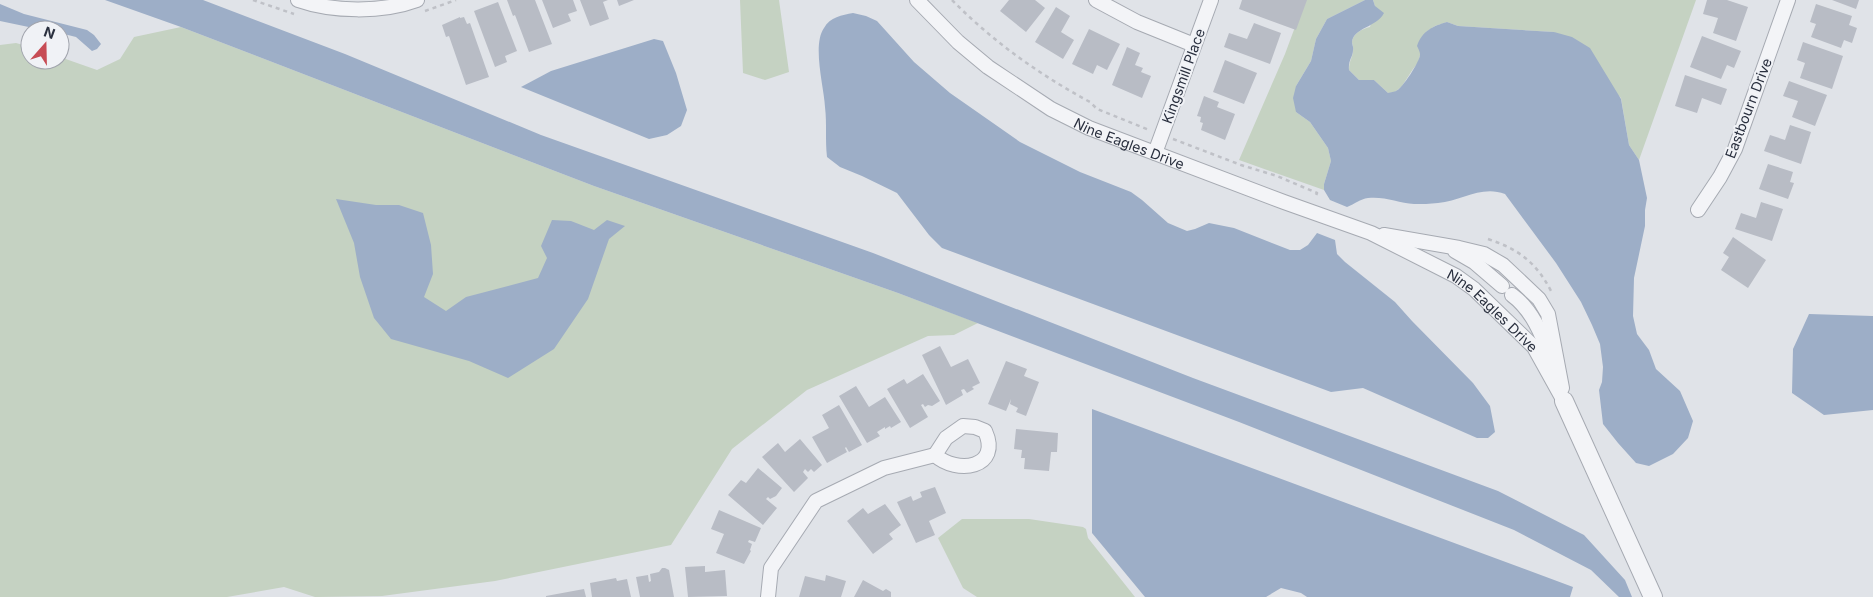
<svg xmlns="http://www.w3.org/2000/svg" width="1873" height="597" font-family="Inter,sans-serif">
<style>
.green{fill:#c5d2c2}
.water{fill:#9daec7}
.building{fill:#b8bcc5}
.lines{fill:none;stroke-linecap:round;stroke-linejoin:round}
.minor-casing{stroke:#a6aab2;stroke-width:16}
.tertiary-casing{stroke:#a6aab2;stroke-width:20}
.path{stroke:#bfc1c7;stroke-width:2.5;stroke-dasharray:4 4;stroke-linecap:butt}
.minor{stroke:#f3f4f7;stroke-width:14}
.tertiary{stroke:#f3f4f7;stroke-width:18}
.labels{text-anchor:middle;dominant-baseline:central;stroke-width:4;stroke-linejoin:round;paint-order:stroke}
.street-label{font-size:14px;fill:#2a303f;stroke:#f0f2f6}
</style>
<rect width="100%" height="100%" fill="#e0e3e8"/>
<path class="green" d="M740,0H779L789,72L765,80L743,73Z
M1305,0H1365L1327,19L1316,39L1311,61L1296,86V112L1310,122L1328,148L1331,161L1324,184V190L1239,160L1285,54Z
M1373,0H1696L1639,160L1629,145L1621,98L1554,32L1458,26L1447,22L1435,26L1426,32L1418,63L1413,69L1402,86L1395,92L1388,93L1374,80H1359L1349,70C1349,60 1353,57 1353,50C1354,49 1352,43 1352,42C1353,33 1362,29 1370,27L1375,6Z
M181,27L594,186L898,293L978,323L954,335L928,336L807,390L732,449L671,545L495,581L382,596L315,597L284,587L227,597H0V45L16,43L30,47V60H60V57L97,70L120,59L134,37Z
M962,519H1029L1083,527L1086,529L1088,538L1135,597H977L963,588L938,538Z"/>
<path class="water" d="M105,0H203L345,54L541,135L873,253L1193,378L1498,491L1584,535L1625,580L1632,597H1619L1591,570L1514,530L1239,422L898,293L594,186L181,27Z
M1365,0H1373L1375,6L1384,13C1376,28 1354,27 1352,42C1352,44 1354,49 1353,50C1353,57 1348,60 1349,70L1359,80H1374L1388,93C1390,92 1395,92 1396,91C1402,89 1421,60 1420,54C1420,52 1418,48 1417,46C1422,31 1433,26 1447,22L1458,26L1554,32L1572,37L1590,48L1621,99L1629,145L1639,160L1647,198L1645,210V226L1634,278L1633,316L1637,334L1649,350L1656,369L1680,391L1693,421L1688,438L1673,454L1649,466L1636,463L1618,443L1603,424L1599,390L1602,382L1603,367L1600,344L1592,325L1581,302L1556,263L1505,194C1481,185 1462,201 1438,203C1430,204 1422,204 1414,204C1399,203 1384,196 1368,198C1360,199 1355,204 1347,207L1330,200L1324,190V184L1331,161L1328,148L1310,122L1296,112L1293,98L1296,86L1311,61L1316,39L1327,19Z
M0,4L24,14L87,30L94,35L101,44L97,49L92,51L76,37L60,33V30H43L0,21Z
M853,13L866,16L877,21L914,62L950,93L1020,142L1080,172L1131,192L1142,200L1168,223L1187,231L1195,229L1209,223L1234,228L1290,250H1300L1308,245L1317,233L1335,240L1337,254L1345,262L1395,302L1412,321L1473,383L1490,406L1495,432L1488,438H1477L1363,388L1331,392L942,248L929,235L897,193L862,176L840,167L827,157C825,140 827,124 825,107C824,87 812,45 824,28C830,17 842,15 853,13Z
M654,39L663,41L676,73L687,110L681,126L667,135L649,139L521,87L551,71Z
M336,199L376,205H399L423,213L431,245L433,274L424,297L446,311L466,297L538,278L547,258L541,246L552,220L571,221L594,230L607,220L625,226L609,239L588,299L554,349L508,378L469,361L391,339L374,318L360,277L354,243Z
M1809,314L1873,316V410L1824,415L1792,393L1793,349Z
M1092,409L1573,587L1570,597H1307L1301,593L1281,588L1266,597H1145L1092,533Z"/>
<path class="building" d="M507,0H535L552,44L529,52L515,15L513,16Z
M542,0H573L577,11L568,14L571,21L553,28Z
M580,0H608L603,2L609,19L590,26Z
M617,0H634L619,6Z
M1009,0H1035L1045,8L1026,32L1000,11Z
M1242,0H1307L1296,30L1239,9Z
M1707,0H1727L1748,7L1736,41L1713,33L1718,18L1703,14Z
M1832,0H1859L1856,9Z
M498,2L517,51L505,56L507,62L495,67L474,11Z
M1816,4L1852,16L1849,25L1857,28L1852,43L1844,40L1841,48L1811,37L1816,24L1810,22Z
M1056,7L1070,16L1061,32L1074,40L1063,59L1035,42Z
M460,17V18L464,17L467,24L470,23L489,77L466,85L449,36L446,37L442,25Z
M1254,23L1281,33L1270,64L1224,47L1229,33L1247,39Z
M1089,29L1120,44L1107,70L1097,65L1093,74L1072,64Z
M1702,36L1741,51L1734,68L1727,65L1721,79L1690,67Z
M1803,42L1843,56L1832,89L1800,78L1805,63L1797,60Z
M1127,47L1140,53L1135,65L1143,68L1141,72L1151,76L1142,98L1112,85Z
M1225,60L1257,73L1244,104L1213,92Z
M1685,75L1727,89L1721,105L1702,98L1697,113L1675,106Z
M1789,81L1827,95L1815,126L1792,117L1798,101L1783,96Z
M1204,96L1219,102L1217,107L1235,114L1225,140L1201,130L1203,123L1200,122L1201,117L1197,116Z
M1790,125L1811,132L1801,164L1764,151L1770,135L1785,140Z
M1768,164L1793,172L1790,182L1794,183L1788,199L1759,189Z
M1761,202L1783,209L1772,241L1735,229L1741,213L1756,218Z
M1733,237L1766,260L1748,288L1721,270L1729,257L1723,253Z
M940,346L951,367L968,359L980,383L972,387L974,389L967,393L964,389L961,390L963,395L946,405L922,355Z
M1006,361L1027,369L1024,376L1039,382L1026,416L1016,412L1018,408L1010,404L1011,399L1006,411L988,404Z
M923,374L940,401L932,406L928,405L925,407L923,404L921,405L928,417L910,428L887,389L904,379L907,384Z
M856,386L869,407L885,397L901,422L891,428L890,426L885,429V427L877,432L880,436L867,443L839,396Z
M839,405L862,445L849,452L846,447L845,448L847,452L827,463L812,437L829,428L822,415Z
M1016,429L1058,433L1057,452H1051L1049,471L1024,469L1025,458H1021L1022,450L1014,449Z
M800,439L822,465L814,472L811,469L808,472L805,469L803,472L808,478L794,492L762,457L778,443L785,452Z
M758,468L782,488L776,496L770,499L768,497L766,499L777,508L763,525L728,495L741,480L746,483Z
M935,487L946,513L929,521L935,535L916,543L897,502L911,496L913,501L922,497L920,492Z
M885,504L901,525L889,534L893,539L873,554L847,521L863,508L868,514Z
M719,510L761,528L755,542L749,540L748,542L752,544L750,550L751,551L744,564L716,553L724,534L711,529Z
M705,566V572L725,570L727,596L688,597L685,567Z
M662,568H665L669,570L674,597H640L636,577L648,575L649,582L651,581L650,574L659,572Z
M826,575L846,581L841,597H799L805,576L825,581Z
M616,578L617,581L627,579L631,597H592L590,583Z
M863,580L883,591L886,589L891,592V597H854Z
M584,589L586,597H546V596Z"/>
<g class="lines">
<defs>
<g id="minor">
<path d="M298,0C332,12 382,13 417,0"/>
<path id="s1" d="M917,0L958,42L988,67L1051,109L1089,128L1284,202L1371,233L1456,276L1474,289L1534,347L1564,401"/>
<path d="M1096,0L1137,22L1194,45"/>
<path d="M1155,153L1211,0"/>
<path d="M1698,210L1720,177L1735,149L1788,0"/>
<path d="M1384,235L1459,248L1484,254L1503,265L1539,299L1548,314L1562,388"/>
<path d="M1455,251L1474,262L1502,286"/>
<path d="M1512,295C1532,310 1542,334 1550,357"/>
<path d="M963,426L975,427L985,431C1002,468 957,475 935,455L946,438Z"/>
<path d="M768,597L771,568L816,501L884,468L935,455"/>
</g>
<path id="tertiary" d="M1564,401L1653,597"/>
</defs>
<use href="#minor" class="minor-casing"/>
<use href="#tertiary" class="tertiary-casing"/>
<path class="path" d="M253,0L294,14
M952,0C992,41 1040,75 1090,102L1097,109L1149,130
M425,11L456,0
M1173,139L1241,165L1277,176L1317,193L1315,198
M1488,239C1518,249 1536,262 1551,291"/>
<use href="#minor" class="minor"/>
<use href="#tertiary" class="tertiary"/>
</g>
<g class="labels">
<g class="street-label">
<text transform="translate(1183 76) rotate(-70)">Kingsmill Place</text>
<text transform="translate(1748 108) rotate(-69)">Eastbourn Drive</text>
<text stroke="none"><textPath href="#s1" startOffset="259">Nine Eagles Drive</textPath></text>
<text stroke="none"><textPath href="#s1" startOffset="662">Nine Eagles Drive</textPath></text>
</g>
</g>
<g transform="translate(45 45) rotate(20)"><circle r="24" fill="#f0f2f6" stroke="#a1a4ad"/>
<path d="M0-4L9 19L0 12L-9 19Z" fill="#c74c55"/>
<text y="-8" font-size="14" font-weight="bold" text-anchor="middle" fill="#2a303f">N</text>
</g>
</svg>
